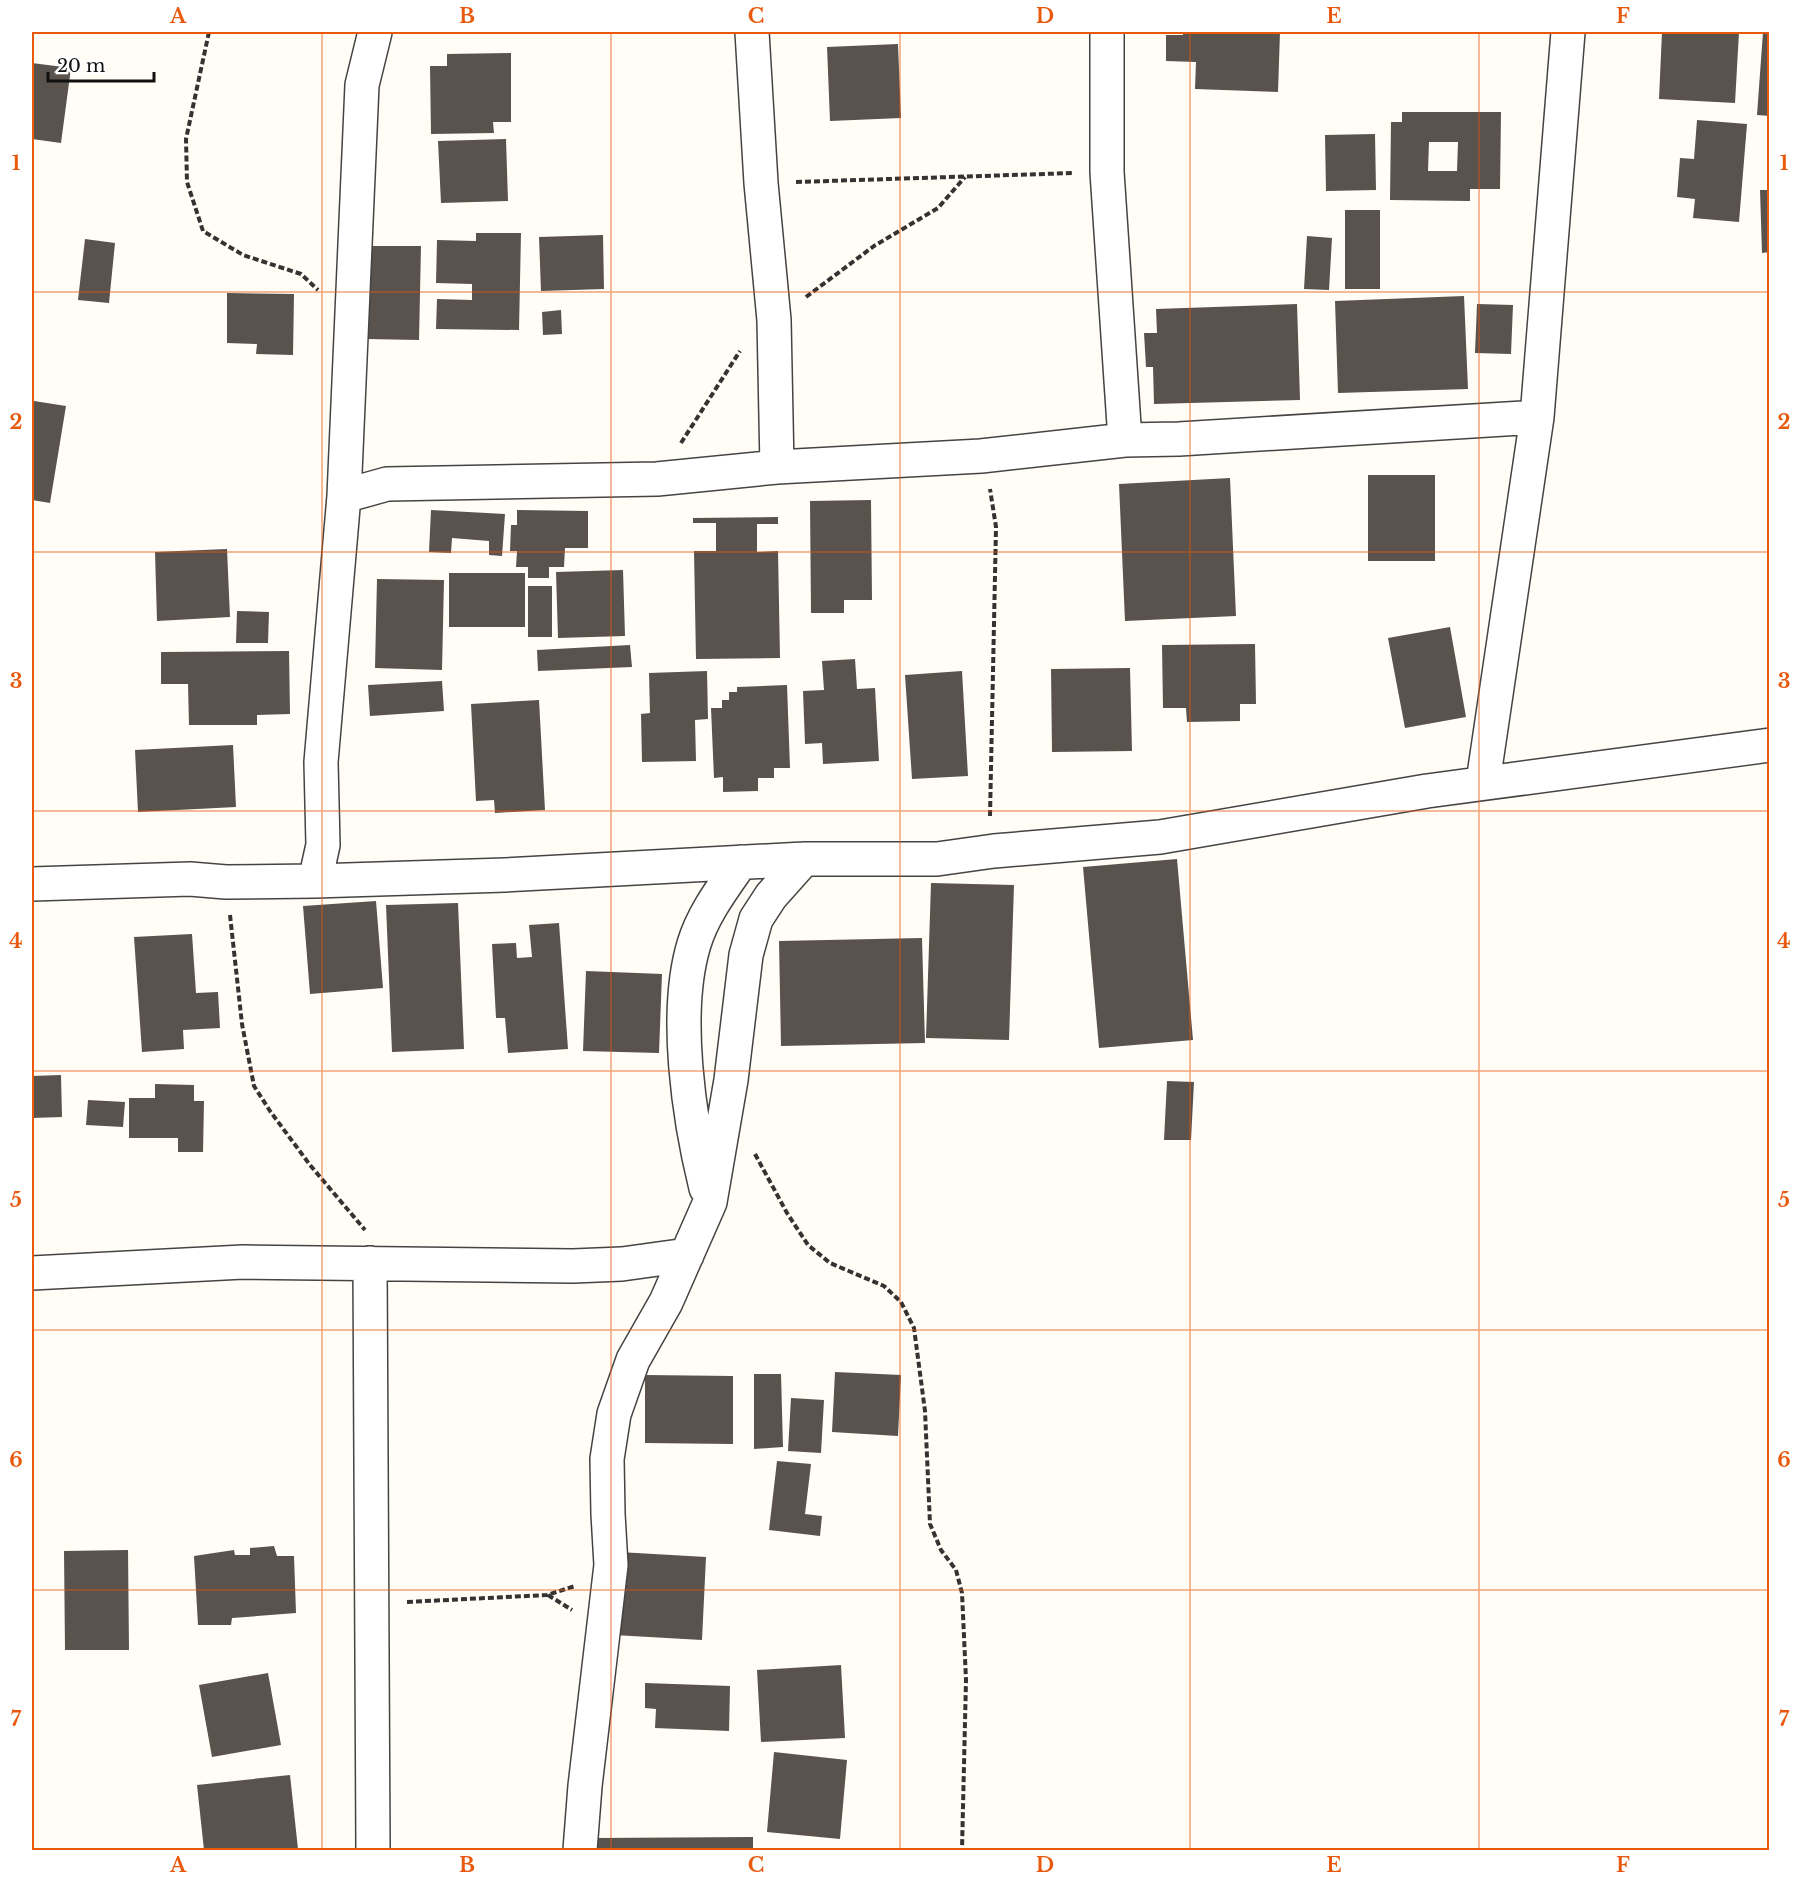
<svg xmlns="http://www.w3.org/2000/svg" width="1801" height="1882" font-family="'Libre Baskerville',serif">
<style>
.building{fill:#5a524d;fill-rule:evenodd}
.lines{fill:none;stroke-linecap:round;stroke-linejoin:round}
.minor-casing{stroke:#444;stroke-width:36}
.path{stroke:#333;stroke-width:4;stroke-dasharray:6 3;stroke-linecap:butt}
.minor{stroke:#fff;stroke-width:33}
.grid{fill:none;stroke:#e8590c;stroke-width:1.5;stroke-opacity:0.55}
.neatline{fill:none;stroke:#e8590c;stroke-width:2}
.grid-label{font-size:20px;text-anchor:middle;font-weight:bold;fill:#e8590c}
</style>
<rect width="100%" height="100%" fill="#fffdf5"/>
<path class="building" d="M1183,32H1280L1278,92L1195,89L1196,62L1166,61V35H1183Z
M1662,32H1739L1735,103L1659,99Z
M1763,32H1770V116L1757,115Z
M898,44L901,118L830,121L827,47Z
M511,53V122H493L494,133L431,134L430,66H447V54Z
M32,63L71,68L61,143L32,139Z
M1402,112H1501L1500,189H1470V201L1390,200L1391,122H1402ZM1429,142H1458L1457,171H1428Z
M1697,120L1747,124L1739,222L1693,218L1695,199L1677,197L1680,158L1694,159Z
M1375,134L1376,190L1326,191L1325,135Z
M506,139L508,201L441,203L438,141Z
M1760,190H1770V252L1762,253Z
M1345,210H1380V289H1345Z
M476,233H521L519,330L436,329L437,299L472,300V284L436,283L437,240L476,241Z
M603,235L604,289L541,291L539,237Z
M1307,236L1332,238L1329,290L1304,289Z
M85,239L115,243L109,303L78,300Z
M367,246H421L419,340L367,339Z
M227,293L294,294L293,355L256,354L257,344L227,343Z
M1464,296L1468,389L1338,393L1335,301Z
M1297,304L1300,400L1154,404L1153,367H1146L1144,333H1157L1156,309Z
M1477,304L1513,305L1511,354L1475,353Z
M561,310L562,334L543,335L542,312Z
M34,401L66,406L50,503L32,500V417Z
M1368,475H1435V561H1368Z
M1230,478L1236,616L1125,621L1119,484Z
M871,500L872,600H844V613H811L810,501Z
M431,510L505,514L502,556L489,555V541L452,538L451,553L429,552Z
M517,510L588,511V548H565L564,567H549V578H528V567H516L517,551H510L511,525H517Z
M778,517V524H757V552L778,551L780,658L696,659L694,551H716V523H693V518Z
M227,549L230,617L157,621L155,552Z
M623,570L625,636L558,638L556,572Z
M449,573H525V627H449Z
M377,579L444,580L442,670L375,668Z
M528,586H552V637H528Z
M237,611L269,612L268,643H236Z
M1450,627L1466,717L1405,728L1388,638Z
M1255,644L1256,704H1240V721L1187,722L1186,708H1163L1162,645Z
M630,645L632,667L538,671L537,650Z
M289,651L290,714L257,715V725H189L188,684H161V652Z
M855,659L857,689L875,688L879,761L823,764L822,743L805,744L803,691L824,690L822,661Z
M1130,668L1132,751L1052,752L1051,669Z
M707,671L708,719L695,720L696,761L642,762L641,714L650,713L649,673Z
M962,671L968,776L912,779L905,675Z
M442,681L444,711L370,716L368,685Z
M787,685L790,768H774V778H758V791L723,792V777L714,778L711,708H722V700H729V692H737V687Z
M539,700L545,810L495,813L494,800L476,801L471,704Z
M233,745L236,807L138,812L135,750Z
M1177,859L1193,1040L1099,1048L1083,867Z
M931,883L1014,885L1009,1040L926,1038Z
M376,901L383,988L310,994L303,906Z
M458,903L464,1049L392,1052L386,905Z
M559,923L568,1049L508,1053L505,1018H496L492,944L516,943L517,958L532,957L529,925Z
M192,934L196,993L218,992L220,1028L183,1030L184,1049L142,1052L134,937Z
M922,938L925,1043L781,1046L779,941Z
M586,971L662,974L659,1053L583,1051Z
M61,1075L62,1117L32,1118V1076Z
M1167,1081L1194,1082L1191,1140H1164Z
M155,1084L194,1085V1101H204L203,1152H178V1138H129V1098H155Z
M88,1100L125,1102L123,1127L86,1125Z
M835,1372L901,1375L898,1436L832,1432Z
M754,1374H781L783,1447L754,1449Z
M645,1375L733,1376V1444L645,1443Z
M791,1398L824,1400L821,1453L788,1451Z
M777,1461L811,1464L805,1514L822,1516L820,1536L769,1530Z
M274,1546L277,1556H294L296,1613L232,1618L231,1625H198L194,1556L234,1550L235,1555H250V1548Z
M128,1550L129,1650H65L64,1551Z
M619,1552L706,1557L702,1640L614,1635Z
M841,1665L845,1738L761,1742L757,1670Z
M268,1673L281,1745L212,1757L199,1685Z
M645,1683L730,1686L729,1731L655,1728L656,1709L645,1708Z
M774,1752L847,1760L840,1839L767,1832Z
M290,1775L298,1849L204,1850L197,1785Z
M753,1837V1850H596V1838Z"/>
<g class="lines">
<defs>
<path id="minor" d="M752,32L761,183L774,320L777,467
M1107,32V172L1125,440
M344,496L387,484L657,479L777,467L981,456L1125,440L1179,439L1537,417
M1483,782L1537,417L1568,32
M315,881L323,845L321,762L344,496L362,85L375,32
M32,884L190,879L226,882L315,881L505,875L804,859H937L994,851L1160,837L1427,791L1770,745
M706,1188C689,1119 673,1013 694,944C703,914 723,888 741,862
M370,1263L373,1850
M32,1273L243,1262L573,1266L622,1264L687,1255
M580,1850L585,1786L611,1565L608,1514L607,1459L614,1414L633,1360L666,1302L710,1202L731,1080L746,955L756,919L771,896L804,859"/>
</defs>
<use href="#minor" class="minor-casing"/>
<path class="path" d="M209,32L186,139L187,182L203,231L243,255L301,274L318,290
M796,182L1074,173
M806,297L874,246L938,208L965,177
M681,443L740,351
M990,816L996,527L990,489
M230,915L242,1024L254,1086L270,1111L310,1165L365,1230
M755,1154L787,1213L808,1245L830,1263L884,1286L901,1302L914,1328L925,1411L930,1524L941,1550L956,1570L962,1593L966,1680L962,1850
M548,1595L572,1610
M407,1602L547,1595L575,1586"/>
<use href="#minor" class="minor"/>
</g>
<path class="grid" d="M322,32V1850M611,32V1850M900,32V1850M1190,32V1850M1479,32V1850M32,292H1770M32,552H1770M32,811H1770M32,1071H1770M32,1330H1770M32,1590H1770"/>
<rect width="1801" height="1882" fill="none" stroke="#ffffff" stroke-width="66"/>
<path d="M48 72v9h106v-9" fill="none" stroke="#111111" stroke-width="3"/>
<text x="57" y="72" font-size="18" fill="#111111" stroke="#ffffff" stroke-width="4.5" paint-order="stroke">20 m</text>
<rect x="33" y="33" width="1735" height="1816" class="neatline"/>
<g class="grid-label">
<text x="178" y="23">A</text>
<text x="467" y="23">B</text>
<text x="756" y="23">C</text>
<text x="1045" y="23">D</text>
<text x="1334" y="23">E</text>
<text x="1623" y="23">F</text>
<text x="16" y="170">1</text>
<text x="1784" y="170">1</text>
<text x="16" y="429">2</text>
<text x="1784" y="429">2</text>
<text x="16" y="688">3</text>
<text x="1784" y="688">3</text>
<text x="16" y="948">4</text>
<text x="1784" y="948">4</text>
<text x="16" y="1207">5</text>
<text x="1784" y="1207">5</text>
<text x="16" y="1467">6</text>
<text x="1784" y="1467">6</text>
<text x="16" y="1726">7</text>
<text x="1784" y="1726">7</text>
<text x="178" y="1872">A</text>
<text x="467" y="1872">B</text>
<text x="756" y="1872">C</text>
<text x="1045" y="1872">D</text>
<text x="1334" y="1872">E</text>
<text x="1623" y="1872">F</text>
</g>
</svg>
